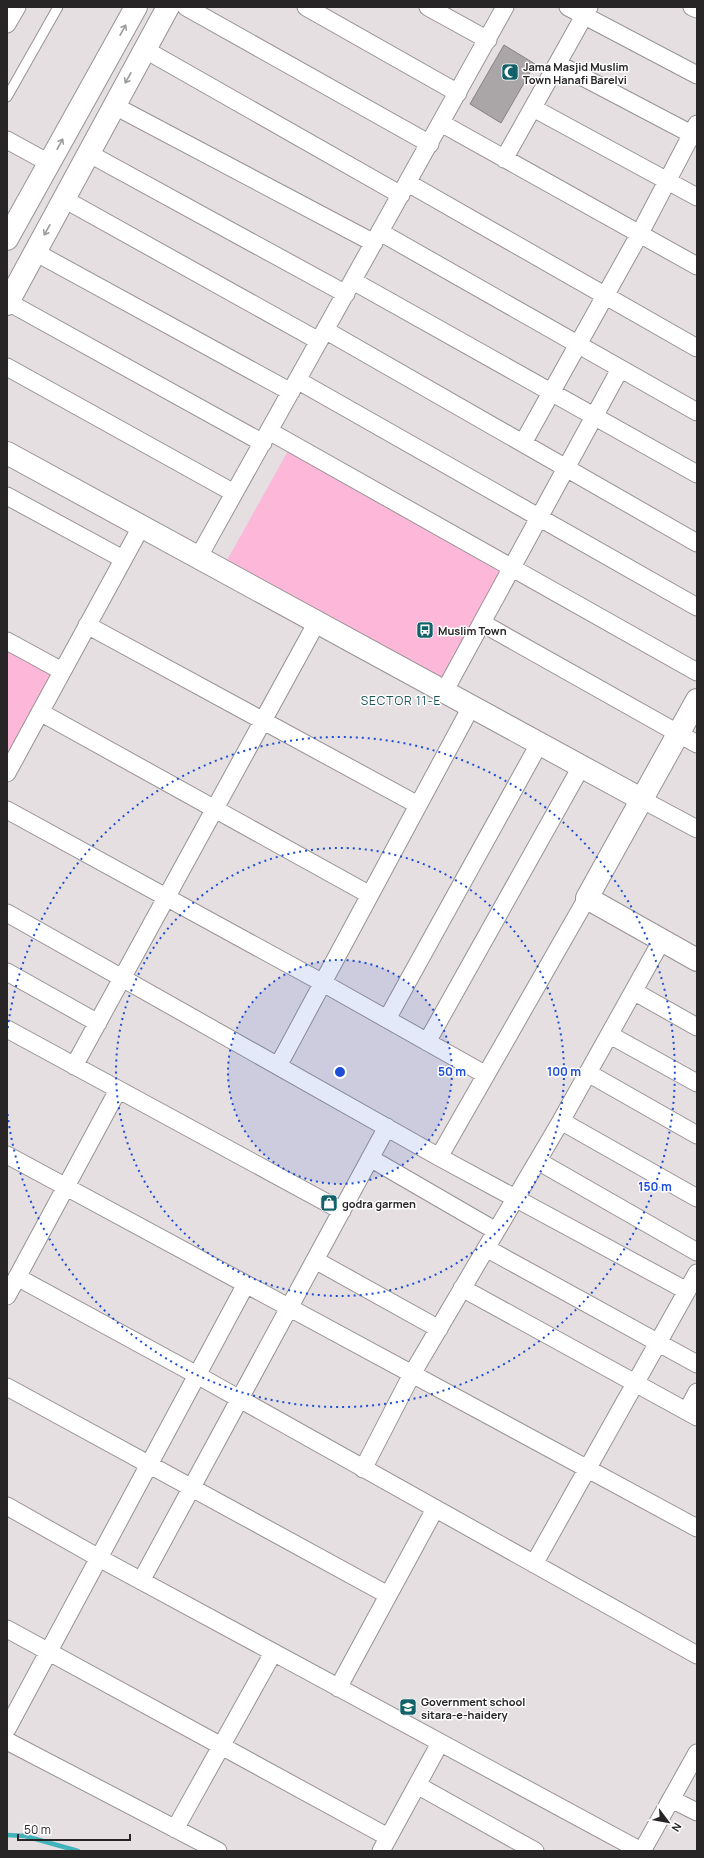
<svg xmlns="http://www.w3.org/2000/svg" width="704" height="1858" font-family="Manrope,sans-serif">
<style>
.green{fill:#fdb8d9}
.lines{fill:none;stroke-linecap:round;stroke-linejoin:round}
.stream{stroke:#42b2bb;stroke-width:4.5}
.building{fill:#aaa5a7;stroke:#868183}
.service-casing{stroke:#979294;stroke-width:11}
.minor-casing{stroke:#979294;stroke-width:19}
.tertiary-casing{stroke:#979294;stroke-width:24}
.service{stroke:#fff;stroke-width:9}
.minor{stroke:#fff;stroke-width:17}
.tertiary{stroke:#fff;stroke-width:22}
.oneway{stroke:#9e9d9d}
.ring{fill:none;stroke:#1d4ed8;stroke-width:2;stroke-dasharray:2 4}
.labels{text-anchor:middle;dominant-baseline:central;stroke-width:3;stroke-linejoin:round;paint-order:stroke}
.poi-label{font-size:11px;font-weight:bold;fill:#272525;stroke:#fff;text-anchor:start}
.neighbourhood-label{font-size:12px;letter-spacing:1px;fill:#175358;stroke:#fff}
.centre{fill:#1d4ed8;stroke:#fff;stroke-width:2}
.ring-label{font-size:12px;text-anchor:middle;font-weight:bold;fill:#1d4ed8;stroke:#fff;stroke-width:3;stroke-linejoin:round;paint-order:stroke}
</style>
<rect width="100%" height="100%" fill="#e5dfe1"/>
<path class="green" d="M289,449L500,571L440,681L226,562Z
M7,645L62,671L17,754L7,749Z"/>
<g class="lines">
<path class="stream" d="M7,1835L25,1836L78,1851"/>
</g>
<path class="building" d="M504,45L535,64L501,123L470,104Z"/>
<g class="lines">
<defs>
<path id="service" d="M7,97L58,7"/>
<path id="minor" d="M186,7L430,144
M306,7L458,93
M428,7L488,40
M568,7L697,75
M692,7L697,9
M7,24L17,7
M144,49L401,195
M558,64L697,137
M113,105L374,243
M533,108L697,197
M441,123L697,266
M7,140L49,163
M88,153L346,294
M504,159L589,7
M408,183L697,348
M64,199L319,341
M380,232L697,412
M35,252L291,392
M353,281L697,474
M8,302L263,443
M325,330L697,543
M7,367L234,493
M297,380L697,607
M269,431L697,672
M523,443L639,235L697,124
M7,496L123,559
M198,558L505,7
M482,623L697,744
M87,625L418,805
M7,641L62,671
M444,692L620,369
M40,712L370,895
M7,773L141,527
M641,799L697,829
M7,810L323,983L486,1075
M7,913L439,1157L687,1291
M7,972L98,1023
M635,992L697,1027
M387,1019L539,744
M7,1029L342,1211
M610,1035L697,1083
M427,1042L581,767
M74,1066L317,622
M278,1066L471,707
M588,1073L697,1135
M561,1121L697,1198
M7,1155L697,1528
M439,1157L587,898
M370,1158L496,1231
M538,1161L697,1252
M486,1248L697,1364
M315,1260L439,1329
M17,1277L197,1375L697,1655
M462,1288L697,1417
M7,1296L118,1090
M7,1387L388,1595
M687,1411L697,1392
M363,1469L412,1374L561,1121L662,940
M7,1506L99,1558L641,1851
M534,1564L697,1273
M141,1581L387,1127
M7,1629L388,1837
M338,1688L435,1509
M7,1729L246,1284
M7,1741L218,1851
M417,1785L535,1851
M671,1799L697,1812
M175,1829L273,1653
M381,1851L440,1743
M642,1851L697,1753"/>
<path id="tertiary" d="M7,239L136,7
M7,304L168,7
M7,453L641,799
M697,700L587,898L697,960"/>
</defs>
<use href="#service" class="service-casing"/>
<use href="#minor" class="minor-casing"/>
<use href="#tertiary" class="tertiary-casing"/>
<use href="#service" class="service"/>
<use href="#minor" class="minor"/>
<use href="#tertiary" class="tertiary"/>
</g>
<defs><path id="oneway-shaft" d="M-6 0H5M1.5-3L5.5 0L1.5 3" fill="none" stroke-width="1.6" stroke-linecap="round" stroke-linejoin="round"/></defs>
<g class="oneway">
<use href="#oneway-shaft" transform="translate(123 30) rotate(-61)"/>
<use href="#oneway-shaft" transform="translate(128 78) rotate(119)"/>
<use href="#oneway-shaft" transform="translate(60 144) rotate(-61)"/>
<use href="#oneway-shaft" transform="translate(47 230) rotate(119)"/>
</g>
<circle cx="340" cy="1072" r="112" fill="#1d4ed8" fill-opacity=".12"/>
<g class="ring">
<circle cx="340" cy="1072" r="112"/>
<circle cx="340" cy="1072" r="224"/>
<path d="M7 1034A335 335 0 1 1 7 1110"/>
</g>
<defs>
<symbol id="mosque-square" viewBox="-11 -11 22 22"><rect x="-9" y="-9" width="18" height="18" rx="4" fill="#136269" stroke="#fff"/><path d="M3.5-4.9A6 6 0 1 0 3.5 4.9A5 5 0 1 1 3.5-4.9Z" fill="#fff"/></symbol>
<symbol id="bus-square" viewBox="-11 -11 22 22"><rect x="-9" y="-9" width="18" height="18" rx="4" fill="#136269" stroke="#fff"/><path d="M-5-6H5V4H4V6H2V4H-2V6H-4V4H-5ZM-3.5-4V0h7V-4ZM-3.5 1.2v1.5H-2V1.2ZM2 1.2v1.5H3.5V1.2Z" fill="#fff"/></symbol>
<symbol id="shop-square" viewBox="-11 -11 22 22"><rect x="-9" y="-9" width="18" height="18" rx="4" fill="#136269" stroke="#fff"/><path d="M-5-2.5h2.3a2.7 3.5 0 0 1 5.4 0H5L5.5 6h-11ZM-1.5-2.5h3a1.5 2.3 0 0 0-3 0Z" fill="#fff"/></symbol>
<symbol id="school-square" viewBox="-11 -11 22 22"><rect x="-9" y="-9" width="18" height="18" rx="4" fill="#136269" stroke="#fff"/><path d="M0-5L7-2L0 1L-7-2ZM-4 1L0 2.5L4 1V4Q0 6-4 4Z" fill="#fff"/></symbol>
</defs>
<g fill-rule="evenodd">
<use href="#mosque-square" x="500" y="62" width="20" height="20"/>
<use href="#bus-square" x="415" y="620" width="20" height="20"/>
<use href="#shop-square" x="319" y="1193" width="20" height="20"/>
<use href="#school-square" x="398" y="1697" width="20" height="20"/>
</g>
<g class="labels">
<g class="poi-label">
<text x="523" y="66">Jama Masjid Muslim<tspan x="523" dy="13">Town Hanafi Barelvi</tspan></text>
<text x="438" y="630">Muslim Town</text>
<text x="342" y="1203">godra garmen</text>
<text x="421" y="1701">Government school<tspan x="421" dy="13">sitara-e-haidery</tspan></text>
</g>
<g class="neighbourhood-label">
<text x="401" y="700">SECTOR 11-E</text>
</g>
</g>
<circle cx="340" cy="1072" r="6" class="centre"/>
<g class="ring-label">
<text x="452" y="1076">50 m</text>
<text x="564" y="1076">100 m</text>
<text x="655" y="1191">150 m</text>
</g>
<rect width="704" height="1858" fill="none" stroke="#272525" stroke-width="16"/>
<g transform="translate(668 1822) rotate(122)" stroke="#ffffff" stroke-width="3" paint-order="stroke">
<path d="M0-3L7 15L0 10L-7 15Z" fill="#272525"/>
<text y="-6" font-size="11" font-weight="bold" text-anchor="middle" fill="#272525">N</text>
</g>
<path d="M18 1834v6h112v-6" fill="none" stroke="#272525" stroke-width="2"/>
<text x="24" y="1834" font-size="12" fill="#272525" stroke="#ffffff" stroke-width="3" paint-order="stroke">50 m</text>
</svg>
